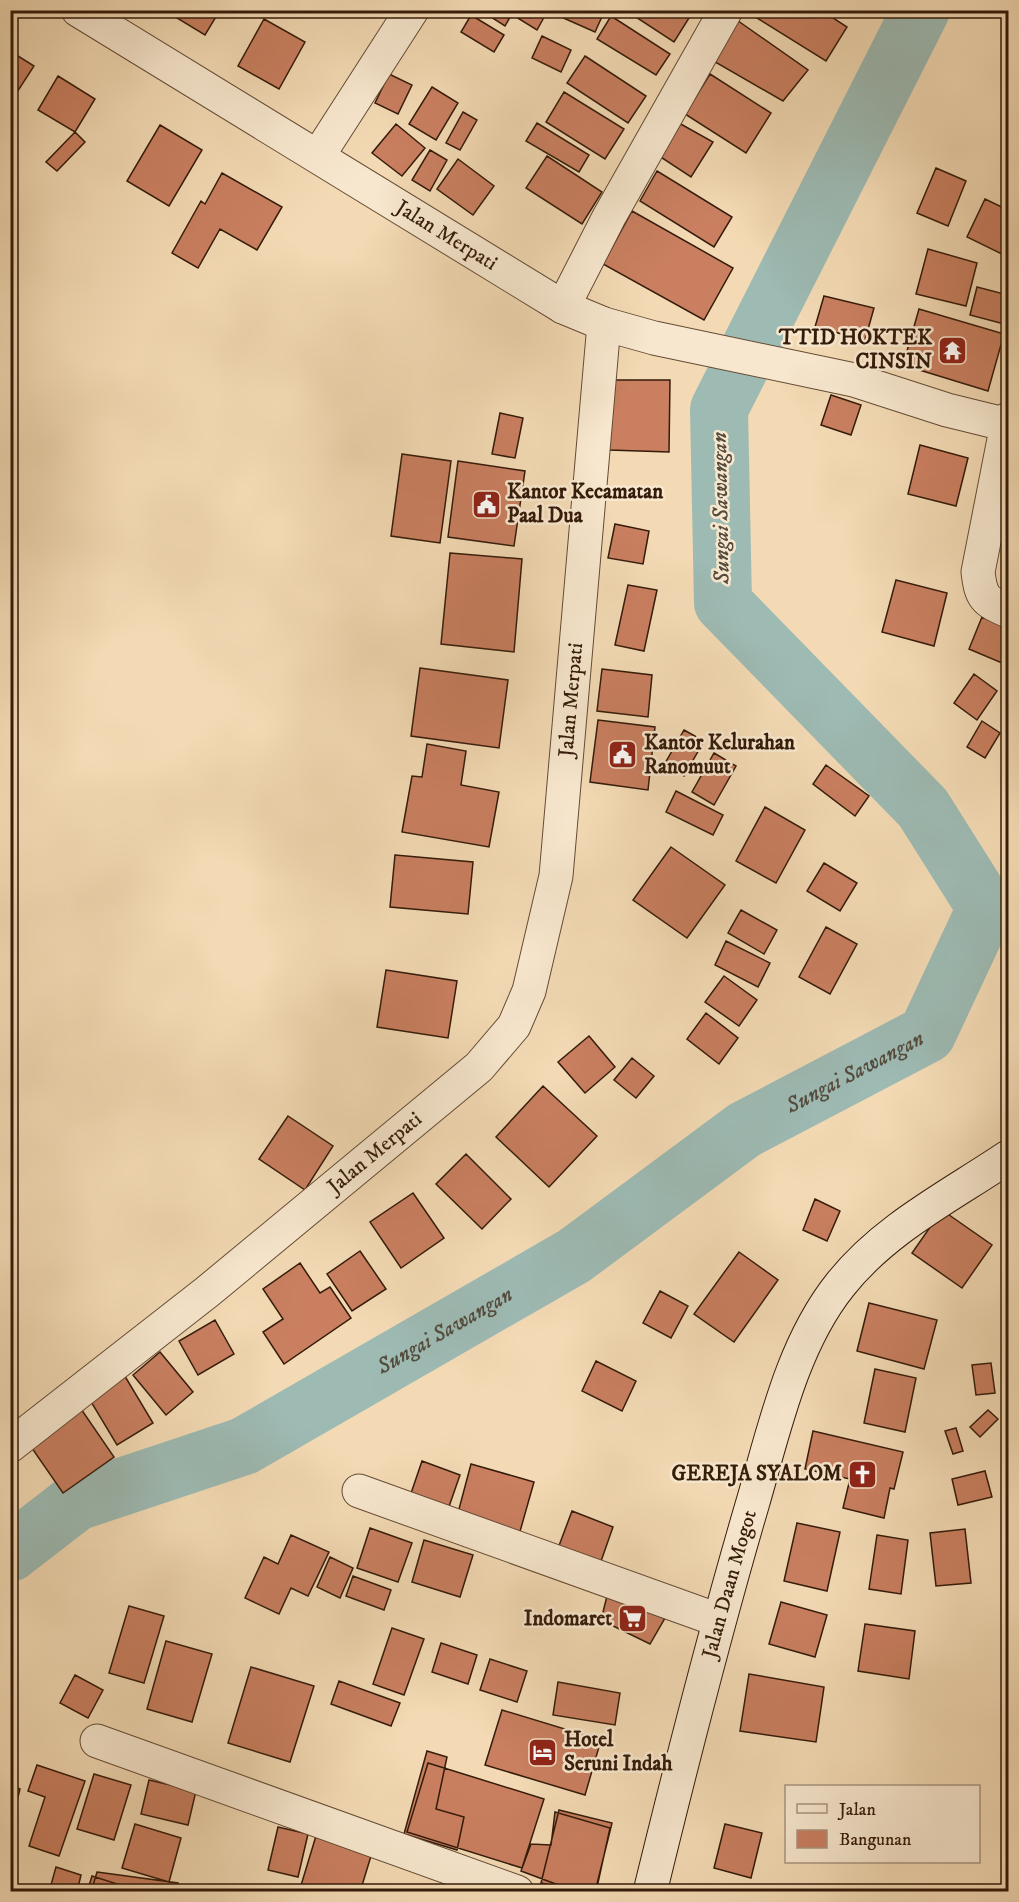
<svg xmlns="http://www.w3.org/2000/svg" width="1019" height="1902" font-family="'IM FELL DW Pica',serif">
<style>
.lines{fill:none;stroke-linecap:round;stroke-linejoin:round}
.river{stroke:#9dbab3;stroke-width:58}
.building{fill:#c97f60;stroke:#341b0a;stroke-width:1.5}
.minor-casing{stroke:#644b34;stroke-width:35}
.secondary-casing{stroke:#341b0a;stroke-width:35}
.minor{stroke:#f7e7ce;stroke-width:33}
.secondary{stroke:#f7e7ce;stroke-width:33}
.labels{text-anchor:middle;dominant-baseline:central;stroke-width:5;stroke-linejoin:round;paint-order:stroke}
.street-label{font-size:21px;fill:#341b0a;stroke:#f7e7ce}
.poi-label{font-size:21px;font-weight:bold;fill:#341b0a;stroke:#f7e7ce;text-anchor:end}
.water-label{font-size:22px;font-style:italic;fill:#544b3d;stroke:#f7e7ce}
</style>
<rect width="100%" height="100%" fill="#f3dab4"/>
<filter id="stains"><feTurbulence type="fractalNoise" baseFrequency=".00333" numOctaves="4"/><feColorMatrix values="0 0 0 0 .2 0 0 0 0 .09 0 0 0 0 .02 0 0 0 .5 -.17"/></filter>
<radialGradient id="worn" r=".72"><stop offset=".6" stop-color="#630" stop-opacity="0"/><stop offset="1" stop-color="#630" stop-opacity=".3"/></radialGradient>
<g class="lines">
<path class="river" id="s1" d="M10,1553L76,1502L244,1446L574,1256L744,1130L927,1034L986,908L923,808L723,603L719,409L921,10"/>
</g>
<path class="building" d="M181,10H220L205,35L177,18Z
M480,10H514L505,26Z
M520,10H548L537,30L516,17Z
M561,10H605L595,32L559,16Z
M625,10H694L674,42Z
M744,10H821L847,27L826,61Z
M471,15L504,35L494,52L461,32Z
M611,16L670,54L656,75L597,39Z
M734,18L808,70L783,101L710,59Z
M264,19L305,42L279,89L238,66Z
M542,36L571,50L561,72L532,58Z
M10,51L34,66L10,103Z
M585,56L646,96L628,123L567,83Z
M389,74L412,85L398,114L375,103Z
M710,74L771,113L746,153L685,114Z
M58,76L95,99L75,132L38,110Z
M432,87L458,103L436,140L409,124Z
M564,92L624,129L605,159L546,122Z
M463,112L477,120L460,150L446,143Z
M670,118L713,142L691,177L653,152Z
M537,123L589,155L579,172L526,141Z
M396,124L425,148L402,176L372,153Z
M160,125L202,150L169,206L127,181Z
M75,132L85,142L57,171L46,162Z
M430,150L447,160L430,191L412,180Z
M547,156L602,192L582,224L526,188Z
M458,159L494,186L473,215L437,189Z
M936,168L966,181L948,226L917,213Z
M657,171L732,217L714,247L640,201Z
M222,173L282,207L257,250L220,229L198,268L172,253L201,201L205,204Z
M985,199L1008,210V257L967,237Z
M632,211L733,268L704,320L603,264Z
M928,249L977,263L966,306L916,294Z
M977,287L1008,295V325L970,315Z
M824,296L874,308L865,340L815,327Z
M919,309L1004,334L988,391L903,365Z
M610,380H670L669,452L609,450Z
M831,395L861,405L851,435L821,425Z
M500,413L523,418L515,458L492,454Z
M920,445L968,458L956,506L908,494Z
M402,454L451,461L440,543L391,536Z
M458,461L525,471L514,546L448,537Z
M615,524L649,531L643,564L608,558Z
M450,553L522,559L514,652L441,644Z
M896,580L947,593L934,646L882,632Z
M628,585L657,590L644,651L615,645Z
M982,617L1008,628V648L1002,663L969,649Z
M420,668L508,680L499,748L411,736Z
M602,669L652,675L648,717L597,711Z
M974,674L997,691L977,720L954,703Z
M598,720L655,727L648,790L590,782Z
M982,721L1000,733L985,758L967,747Z
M684,730L704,741L684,776L664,765Z
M427,744L466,751L461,785L499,792L489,847L402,832L412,776L422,777Z
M714,753L736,766L714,805L692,792Z
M826,765L869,796L855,816L813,784Z
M676,791L723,815L713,835L666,812Z
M765,807L805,830L776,883L736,861Z
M671,847L725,885L687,938L633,900Z
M395,855L473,862L468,914L390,907Z
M824,863L857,883L840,911L807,891Z
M741,910L777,930L764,954L728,933Z
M826,927L857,944L830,994L799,977Z
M726,941L770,963L758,987L715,965Z
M386,970L457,981L448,1038L377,1027Z
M724,976L757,1000L739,1026L705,1002Z
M706,1013L738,1038L719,1064L687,1039Z
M589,1036L615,1067L585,1093L558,1062Z
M632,1058L654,1076L636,1098L614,1080Z
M543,1086L597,1136L549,1187L496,1137Z
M288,1116L333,1146L305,1190L259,1159Z
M466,1154L511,1199L482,1229L436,1184Z
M413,1193L444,1238L401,1268L370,1222Z
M815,1199L840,1211L827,1241L803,1230Z
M942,1210L992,1245L962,1288L912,1253Z
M360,1251L386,1289L352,1311L327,1274Z
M739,1252L778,1280L734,1342L694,1314Z
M300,1263L320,1293L330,1287L351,1318L284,1364L263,1332L283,1319L263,1289Z
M660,1291L688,1306L671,1338L643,1323Z
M869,1303L937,1320L924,1369L857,1351Z
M215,1320L234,1354L198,1375L179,1341Z
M160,1352L193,1392L166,1415L133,1375Z
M596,1361L636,1381L622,1411L582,1391Z
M991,1363L995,1393L976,1395L972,1365Z
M875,1369L916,1378L905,1432L864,1423Z
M123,1373L153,1423L117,1445L87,1395Z
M79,1406L114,1457L63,1493L27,1441Z
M988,1410L998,1419L980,1437L970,1427Z
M956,1428L963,1451L953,1454L945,1431Z
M813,1431L903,1452L894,1489L890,1488L884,1518L843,1508L850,1479L805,1469Z
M422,1461L460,1475L445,1518L407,1505Z
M471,1464L534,1482L517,1542L455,1524Z
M985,1471L992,1497L958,1505L952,1479Z
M572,1511L613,1527L599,1567L557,1551Z
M797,1523L840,1532L827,1591L784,1581Z
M370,1528L412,1543L398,1582L357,1568Z
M965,1529L971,1583L936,1586L930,1533Z
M291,1535L329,1552L308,1596L291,1588L279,1614L245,1598L264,1557L278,1564Z
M877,1535L908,1540L901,1594L869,1589Z
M424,1540L473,1555L460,1597L412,1582Z
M330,1557L353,1568L340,1598L317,1587Z
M353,1576L391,1590L384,1610L346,1596Z
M608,1592L665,1618L650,1644L601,1620Z
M781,1602L827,1615L815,1657L769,1644Z
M129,1606L164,1616L144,1683L109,1673Z
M865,1624L915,1631L909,1679L858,1671Z
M392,1628L424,1639L404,1695L373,1684Z
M166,1641L212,1654L192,1722L147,1709Z
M441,1643L477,1655L468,1684L432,1672Z
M490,1659L527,1671L517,1702L480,1690Z
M251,1667L314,1686L290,1762L228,1743Z
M749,1674L824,1687L816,1742L740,1731Z
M75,1675L103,1690L88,1718L60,1703Z
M339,1681L400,1703L391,1726L331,1704Z
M558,1682L620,1693L615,1725L553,1715Z
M502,1710L601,1740L585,1795L485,1765Z
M427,1751L447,1757L436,1809L464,1817L457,1850L404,1834Z
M428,1763L544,1799L522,1868L407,1832Z
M37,1765L85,1781L59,1856L29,1846L45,1797L28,1791Z
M94,1774L131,1785L114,1840L77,1829Z
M149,1780L196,1791L188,1825L141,1814Z
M10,1786L20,1789L10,1829Z
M559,1810L612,1823L595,1892H577L541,1883Z
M555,1812L610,1828L596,1892H577L521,1871L531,1844L551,1845Z
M135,1824L181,1838L169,1882L122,1868Z
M725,1824L762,1833L751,1878L714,1868Z
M319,1826L375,1843L360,1892H299Z
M278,1827L308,1834L298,1877L268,1870Z
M56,1867L81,1875L77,1892H49Z
M97,1872L178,1883L179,1892H91Z
M92,1876L139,1891V1892H87Z"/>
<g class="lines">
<defs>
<g id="minor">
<path id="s2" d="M78,10L563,307L604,324L654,338L854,380L947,410L1008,425"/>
<path d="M318,156L412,10"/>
<path d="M563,307L609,217L726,10"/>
<path d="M1008,419L978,572C981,598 985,601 1008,611"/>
<path id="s3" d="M10,1446L207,1292L479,1067L514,1026L529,991L556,876L604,324"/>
<path d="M359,1491L718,1620"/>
<path d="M97,1741L517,1892"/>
</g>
<g id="secondary">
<path id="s4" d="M650,1892C682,1761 715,1631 753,1502C774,1430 792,1345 840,1285C884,1229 950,1196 1008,1157"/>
</g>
</defs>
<use href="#minor" class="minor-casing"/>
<use href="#secondary" class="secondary-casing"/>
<use href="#minor" class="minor"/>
<use href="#secondary" class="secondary"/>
</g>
<defs>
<symbol id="temple-square" viewBox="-11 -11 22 22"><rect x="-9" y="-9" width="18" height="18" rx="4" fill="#8f2418" stroke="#f7e7ce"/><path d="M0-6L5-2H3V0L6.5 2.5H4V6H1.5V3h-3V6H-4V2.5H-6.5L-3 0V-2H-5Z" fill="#fff"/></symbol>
<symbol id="civic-square" viewBox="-11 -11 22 22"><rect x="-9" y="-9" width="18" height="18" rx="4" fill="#8f2418" stroke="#f7e7ce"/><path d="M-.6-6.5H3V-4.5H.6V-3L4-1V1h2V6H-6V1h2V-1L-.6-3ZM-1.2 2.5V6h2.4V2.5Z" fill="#fff"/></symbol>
<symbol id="church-square" viewBox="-11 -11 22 22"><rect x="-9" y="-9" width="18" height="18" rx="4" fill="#8f2418" stroke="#f7e7ce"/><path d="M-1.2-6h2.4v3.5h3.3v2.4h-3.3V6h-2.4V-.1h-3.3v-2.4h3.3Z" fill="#fff"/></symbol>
<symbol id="supermarket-square" viewBox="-11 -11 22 22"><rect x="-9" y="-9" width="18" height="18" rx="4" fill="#8f2418" stroke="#f7e7ce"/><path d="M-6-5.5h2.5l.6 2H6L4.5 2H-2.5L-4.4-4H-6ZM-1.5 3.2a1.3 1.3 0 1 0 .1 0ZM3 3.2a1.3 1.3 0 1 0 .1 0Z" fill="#fff"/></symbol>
<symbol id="hotel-square" viewBox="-11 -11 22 22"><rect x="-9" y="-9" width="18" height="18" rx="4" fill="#8f2418" stroke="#f7e7ce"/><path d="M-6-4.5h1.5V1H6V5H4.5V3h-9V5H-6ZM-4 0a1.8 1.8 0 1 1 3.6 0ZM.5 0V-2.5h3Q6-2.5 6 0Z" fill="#fff"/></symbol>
</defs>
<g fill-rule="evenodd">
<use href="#temple-square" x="936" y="334" width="33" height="33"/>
<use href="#civic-square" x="470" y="488" width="33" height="33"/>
<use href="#civic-square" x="606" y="738" width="33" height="33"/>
<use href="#church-square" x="846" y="1458" width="33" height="33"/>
<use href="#supermarket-square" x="616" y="1602" width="33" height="33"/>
<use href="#hotel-square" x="526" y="1736" width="33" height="33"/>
</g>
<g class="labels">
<g class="street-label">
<text stroke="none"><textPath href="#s2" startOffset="432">Jalan Merpati</textPath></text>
<text stroke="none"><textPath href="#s3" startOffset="990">Jalan Merpati</textPath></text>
<text stroke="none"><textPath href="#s3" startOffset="468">Jalan Merpati</textPath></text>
<text stroke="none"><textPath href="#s4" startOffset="318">Jalan Daan Mogot</textPath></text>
</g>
<g class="poi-label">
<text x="932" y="338">TTID HOKTEK<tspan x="932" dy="24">CINSIN</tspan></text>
<text x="507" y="492" text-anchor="start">Kantor Kecamatan<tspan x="507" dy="24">Paal Dua</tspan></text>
<text x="644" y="743" text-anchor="start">Kantor Kelurahan<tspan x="644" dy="24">Ranomuut</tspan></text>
<text x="842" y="1474">GEREJA SYALOM</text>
<text x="612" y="1619">Indomaret</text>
<text x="564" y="1740" text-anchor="start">Hotel<tspan x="564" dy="24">Seruni Indah</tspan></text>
</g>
<g class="water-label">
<text transform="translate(721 508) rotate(-91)">Sungai Sawangan</text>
<text stroke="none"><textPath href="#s1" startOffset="978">Sungai Sawangan</textPath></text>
<text stroke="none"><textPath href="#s1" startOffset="492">Sungai Sawangan</textPath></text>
</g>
</g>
<rect width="1019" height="1902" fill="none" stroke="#f3dab4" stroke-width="36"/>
<rect x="12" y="12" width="995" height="1878" fill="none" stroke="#341b0a" stroke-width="3"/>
<rect x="18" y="18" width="983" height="1866" fill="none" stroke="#341b0a" stroke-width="1.5"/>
<rect x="785" y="1785" width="195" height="78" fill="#f7e7ce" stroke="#a99580" stroke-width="1.5"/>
<rect x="797" y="1804" width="30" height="9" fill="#f7e7ce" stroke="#a99580" stroke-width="1.5"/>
<text x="839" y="1815" font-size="18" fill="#341b0a">Jalan</text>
<rect x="797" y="1830" width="30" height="18" fill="#c97f60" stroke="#a99580" stroke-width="1.5"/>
<text x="839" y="1845" font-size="18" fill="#341b0a">Bangunan</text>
<rect width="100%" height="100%" filter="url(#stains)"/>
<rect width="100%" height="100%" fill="url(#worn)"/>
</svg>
